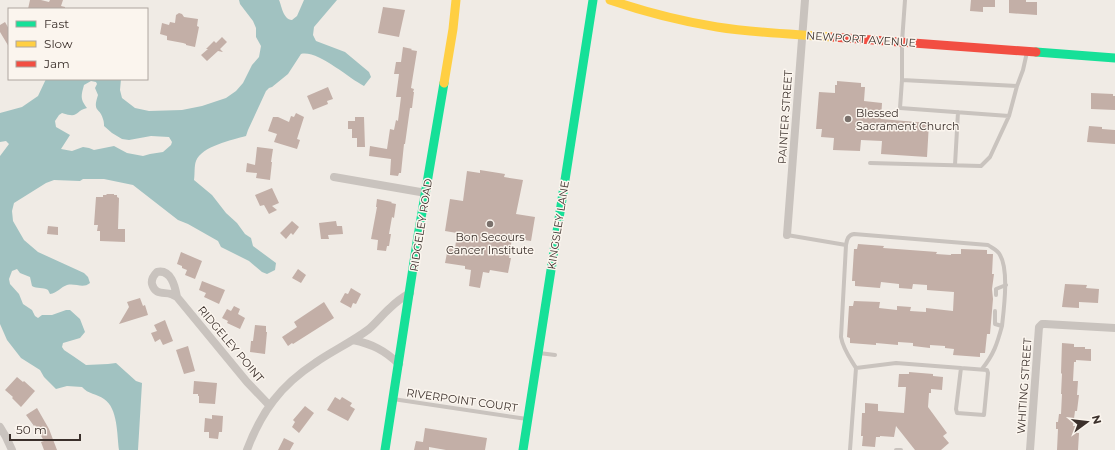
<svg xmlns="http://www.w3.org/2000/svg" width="1115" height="450" font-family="Montserrat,sans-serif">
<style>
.water{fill:#a1c2c1;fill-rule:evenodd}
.building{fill:#c3afa7}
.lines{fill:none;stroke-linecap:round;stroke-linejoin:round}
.lane{stroke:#c9c3be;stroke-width:4}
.street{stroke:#c9c3be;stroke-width:8}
.fast{stroke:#16e098;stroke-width:9}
.slow{stroke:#ffcf43;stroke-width:9}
.jam{stroke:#f24e42;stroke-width:9}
.poi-dot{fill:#7a716c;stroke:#fbf5ee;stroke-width:1.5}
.labels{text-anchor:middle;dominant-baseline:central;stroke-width:3;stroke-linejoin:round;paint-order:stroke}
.street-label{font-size:11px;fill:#3b302b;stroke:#fbf5ee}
.poi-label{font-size:11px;fill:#3b302b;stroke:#fbf5ee;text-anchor:start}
</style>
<rect width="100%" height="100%" fill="#f0ebe5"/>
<path class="water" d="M239,0H279C282,7 283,19 292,20L297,16L304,0H337L314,27L313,35L316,41L345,52L369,72L371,77L364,86C348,78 318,50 301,54L288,74L272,87L269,88L266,91L248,130L246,136C232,140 202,146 196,161C194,166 195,174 194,180L212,195L226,213L237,223L245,234L251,238L253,246L276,263L275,270L267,274L262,272L249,261L221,247L218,241L188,224L178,220L133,185L104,179H83L80,181L54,180L46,183L14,203L12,211L13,221L24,240L38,252L84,273L88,277L90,283C83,289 76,283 67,285C61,287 57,293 50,294L48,290C43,287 37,289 32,286L30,277L20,273L17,269L12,271L9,279L10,284L19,294L23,304L32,310L35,316L38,318L42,315H52L66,310H70L80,319L85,332L80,338L63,343L62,347L64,350L73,356L86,365L108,364L116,363L136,381L142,383L138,450H119C117,435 118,408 104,399C97,394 88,394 82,387L67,386L56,389L44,377L40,370L21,358L7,340L0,324V156L9,144L6,141L0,142V113L22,107L38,96L46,79H121L120,90L122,98L135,108L149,111L182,110L202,106L226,98L236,91L243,83L252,65L259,57L261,46L256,37V28L253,21L240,4ZM91,81L96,82L97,84L95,88L98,95C92,113 100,107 103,119C104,122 104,124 104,126L112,133L122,139L129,140L151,136L169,137L172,142L171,145L163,152L150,154L143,156L127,153L114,146L94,150L89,148L83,147L72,151L61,149L70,135L56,127L55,121L59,115L62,113C80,119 74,111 87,108C80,99 81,96 84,85Z"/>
<path class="building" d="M30,0H41L49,2L50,0H63L61,6L65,7V9H28Z
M971,0H995V7H983V12L970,11Z
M1009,0H1026V2H1037V15L1009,13Z
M383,7L405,10L399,37L378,33Z
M179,13L182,14L184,17L198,19L197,26L199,27L195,47L186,45V44L183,43L167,40V36L160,34L162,23L169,25L170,22L175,23L176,15Z
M5,22L9,29V47L0,32V25Z
M222,37L227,42L220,49L223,52L218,51L207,61L201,55L208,49H206L214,41L216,43Z
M403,47L412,49L411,50L417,51L411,88L414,89L413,92H414L412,108H410L405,144H404L401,173H399L398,176L390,175L391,159L369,156L370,146L387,149L390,129L394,130L396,120L398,121L401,97H396L399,74H394L396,62H401Z
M837,81L861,83V87H865L864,101L882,103L881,119L929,123L927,157L881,154L882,141L861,140L860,151L833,150L834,138L821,137L822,129H816L819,92L835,93V85H837Z
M328,87L333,99L327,101L328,104L313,110L307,96Z
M1091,93L1113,94V96H1115V110L1091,109Z
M296,113L304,117L297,139L300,140L297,149L274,142L277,134L268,131L273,117H278L289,122L291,116L294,117Z
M355,117H364L365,147H357V138H352V129H348V121H355Z
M1089,126L1102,127V129L1115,130V144L1087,142Z
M257,147L273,149L271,162H272L270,180L256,178L257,173L246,172L247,163L255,165Z
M480,170L505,174L504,177L523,180L516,214L535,217L531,241L512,238L509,258H511L508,273L490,270L489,273L483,272L480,288L469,286L471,270L465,269V266L445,263L448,248L455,249L457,233L445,231L450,199L463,201L467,171L480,173Z
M272,188L279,203L272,206L277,210L269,214L264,205L260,206L255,195Z
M107,194H114V195H117V197L119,198L118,229H125V242L100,241V231H97L98,225H94L96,197H103V195H106Z
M377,199L392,202L391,203L396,204L394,218L392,217L389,234H391L389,246H387L386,251L377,250L378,240L371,239L377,207H376Z
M292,221L299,227L293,235L291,233L286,239L280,233Z
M336,221L337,226H342L343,234L328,235L329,239H321L319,223Z
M48,226L58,227V235L47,234Z
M858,244L884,246L883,248L937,252L936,254L951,255V254H961V249L987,250V254H993L992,274H994L992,289L993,299L990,334H987L985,353H980V357L953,355L954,349L945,348V346L930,345V348L913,346V343L898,342V345L876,343V345L850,343V338L847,337L849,306H853L854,301L880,302L879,308L897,310V306L911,307L910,311L926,312V308L953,311L954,292L927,290V285L913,284L912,289L899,288V284L881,282L880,288L855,286V281H852L854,249H857Z
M181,252L202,261L195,279L185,275L187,270L182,268V266L177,264Z
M298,269L306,275L301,283L292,278Z
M202,281L225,290L219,304L204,297L206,293L199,290Z
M1065,284L1087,285L1086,288L1099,289L1098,303L1079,302V308L1062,307Z
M351,288L361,294L356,304L353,303L351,308L340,302L345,293L348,294Z
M140,298L143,306L145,305L148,315L119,324L129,307L127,302Z
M324,302L334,318L293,344L292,343L288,346L282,337L297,327L294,322Z
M234,306L240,309L238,314L245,318L240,329L227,323L228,321L222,318L227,309L231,311Z
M165,320L173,341L163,345L160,339L155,342L151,333L157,331L154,325Z
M255,325L266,326V332H267L265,354L250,352L251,341H253Z
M1062,343L1074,344V347H1085V349H1091V361L1076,360V362H1074L1073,381H1078L1077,395H1079L1077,411H1075L1073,426H1077V433H1079L1078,450H1057L1058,429H1056V422H1058L1059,414H1061L1062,394H1061L1062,374L1061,373Z
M188,346L195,371L184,374L176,350Z
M909,372L933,374V376L943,377L942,390L931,389V393H929L928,407L947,433L943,436L949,443L941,450H915L896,426L894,437L880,436V437H876L875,447L862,446L863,436H861L862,413H865V403L878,404V411L904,413L906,387H898L899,374H909Z
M17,377L23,382L24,381L35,391L21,407L12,398L13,397L5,390Z
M194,381L217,383L215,404L199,403V396H198V394H193Z
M335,397L340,400L342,397L352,403L350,406L355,409L348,421L327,410Z
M305,406L314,413L299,433L292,427L295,422L293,420Z
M37,408L49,429L57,450H44L41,442L44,441L35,425L34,426L26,415Z
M212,415L223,416L222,432H219L218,439L209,438V432H204L205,418L212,419Z
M425,428L487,438L485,450H446L429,447V450H414L416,441L423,442Z
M284,438L294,443L290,450H278Z"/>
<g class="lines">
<path class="lane" d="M905,0L902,42V80L1017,86
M902,80L900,108L1009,116
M870,163L981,166L990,157L1009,116L1017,86L1023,70L1027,52
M955,165L958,112
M787,235L846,245L841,337C843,349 850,358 856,368
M846,245C847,239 848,235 854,234L988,245C992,248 998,250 1000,255C1009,270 1004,308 1002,326
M996,295V289L1006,285
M539,353L555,355
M982,369C994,354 997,344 1002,326L995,324V311
M393,399L527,419
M850,450L856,368L896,363L987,370L988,373L984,415L957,413L956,409L961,368
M896,450H901"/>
<path class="street" d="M334,177L426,193
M787,235L805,0
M157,272C171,269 175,286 177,297C175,296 173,295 171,294C163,292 155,295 152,284C151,279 153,276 157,272Z
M177,297L247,382L269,405
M353,340C372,344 384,350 399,364
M0,427L6,437L12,450
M247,450C261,412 281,385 315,363C332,351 352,342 369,329C377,322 383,314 390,308C396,302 403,297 410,293
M1030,450L1039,327L1042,324H1045L1115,328"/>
<path class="fast" d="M1036,52L1115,58
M385,450L417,242L444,83
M523,450L593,0"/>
<path class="slow" d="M610,0C645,12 680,21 717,27C755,33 794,34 832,37
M444,83L453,29L456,0"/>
<path class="jam" d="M832,37L1036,52"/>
</g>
<g class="poi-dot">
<circle cx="848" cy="119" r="4"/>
<circle cx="490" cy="224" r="4"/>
</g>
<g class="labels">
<g class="street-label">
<text transform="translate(861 39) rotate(4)">NEWPORT AVENUE</text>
<text transform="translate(785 117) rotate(-86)">PAINTER STREET</text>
<text transform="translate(421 225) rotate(-81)">RIDGELEY ROAD</text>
<text transform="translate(558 225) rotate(-81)">KINGSLEY LANE</text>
<text transform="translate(231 344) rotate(50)">RIDGELEY POINT</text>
<text transform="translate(1024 386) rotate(-86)">WHITING STREET</text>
<text transform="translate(462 400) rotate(8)">RIVERPOINT COURT</text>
</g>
<g class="poi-label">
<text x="856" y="113">Blessed<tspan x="856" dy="13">Sacrament Church</tspan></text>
<text x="490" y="237" text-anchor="middle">Bon Secours<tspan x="490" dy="13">Cancer Institute</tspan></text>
</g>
</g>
<rect x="8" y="8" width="140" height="72" fill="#fbf5ee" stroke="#aea6a0"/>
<rect x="16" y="21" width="20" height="6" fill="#16e098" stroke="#aea6a0"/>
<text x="44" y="28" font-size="12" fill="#3b302b">Fast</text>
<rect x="16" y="41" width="20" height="6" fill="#ffcf43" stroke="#aea6a0"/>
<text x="44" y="48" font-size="12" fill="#3b302b">Slow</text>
<rect x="16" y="61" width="20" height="6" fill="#f24e42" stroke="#aea6a0"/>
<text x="44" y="68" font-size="12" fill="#3b302b">Jam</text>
<g transform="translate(1087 422) rotate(75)" stroke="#fbf5ee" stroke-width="3" paint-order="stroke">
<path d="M0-3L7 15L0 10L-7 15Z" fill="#3b302b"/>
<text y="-6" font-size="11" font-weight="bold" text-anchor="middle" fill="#3b302b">N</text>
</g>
<path d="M10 434v6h70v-6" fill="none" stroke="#3b302b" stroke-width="2"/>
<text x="16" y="434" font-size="12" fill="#3b302b" stroke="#fbf5ee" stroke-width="3" paint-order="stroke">50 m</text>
</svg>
